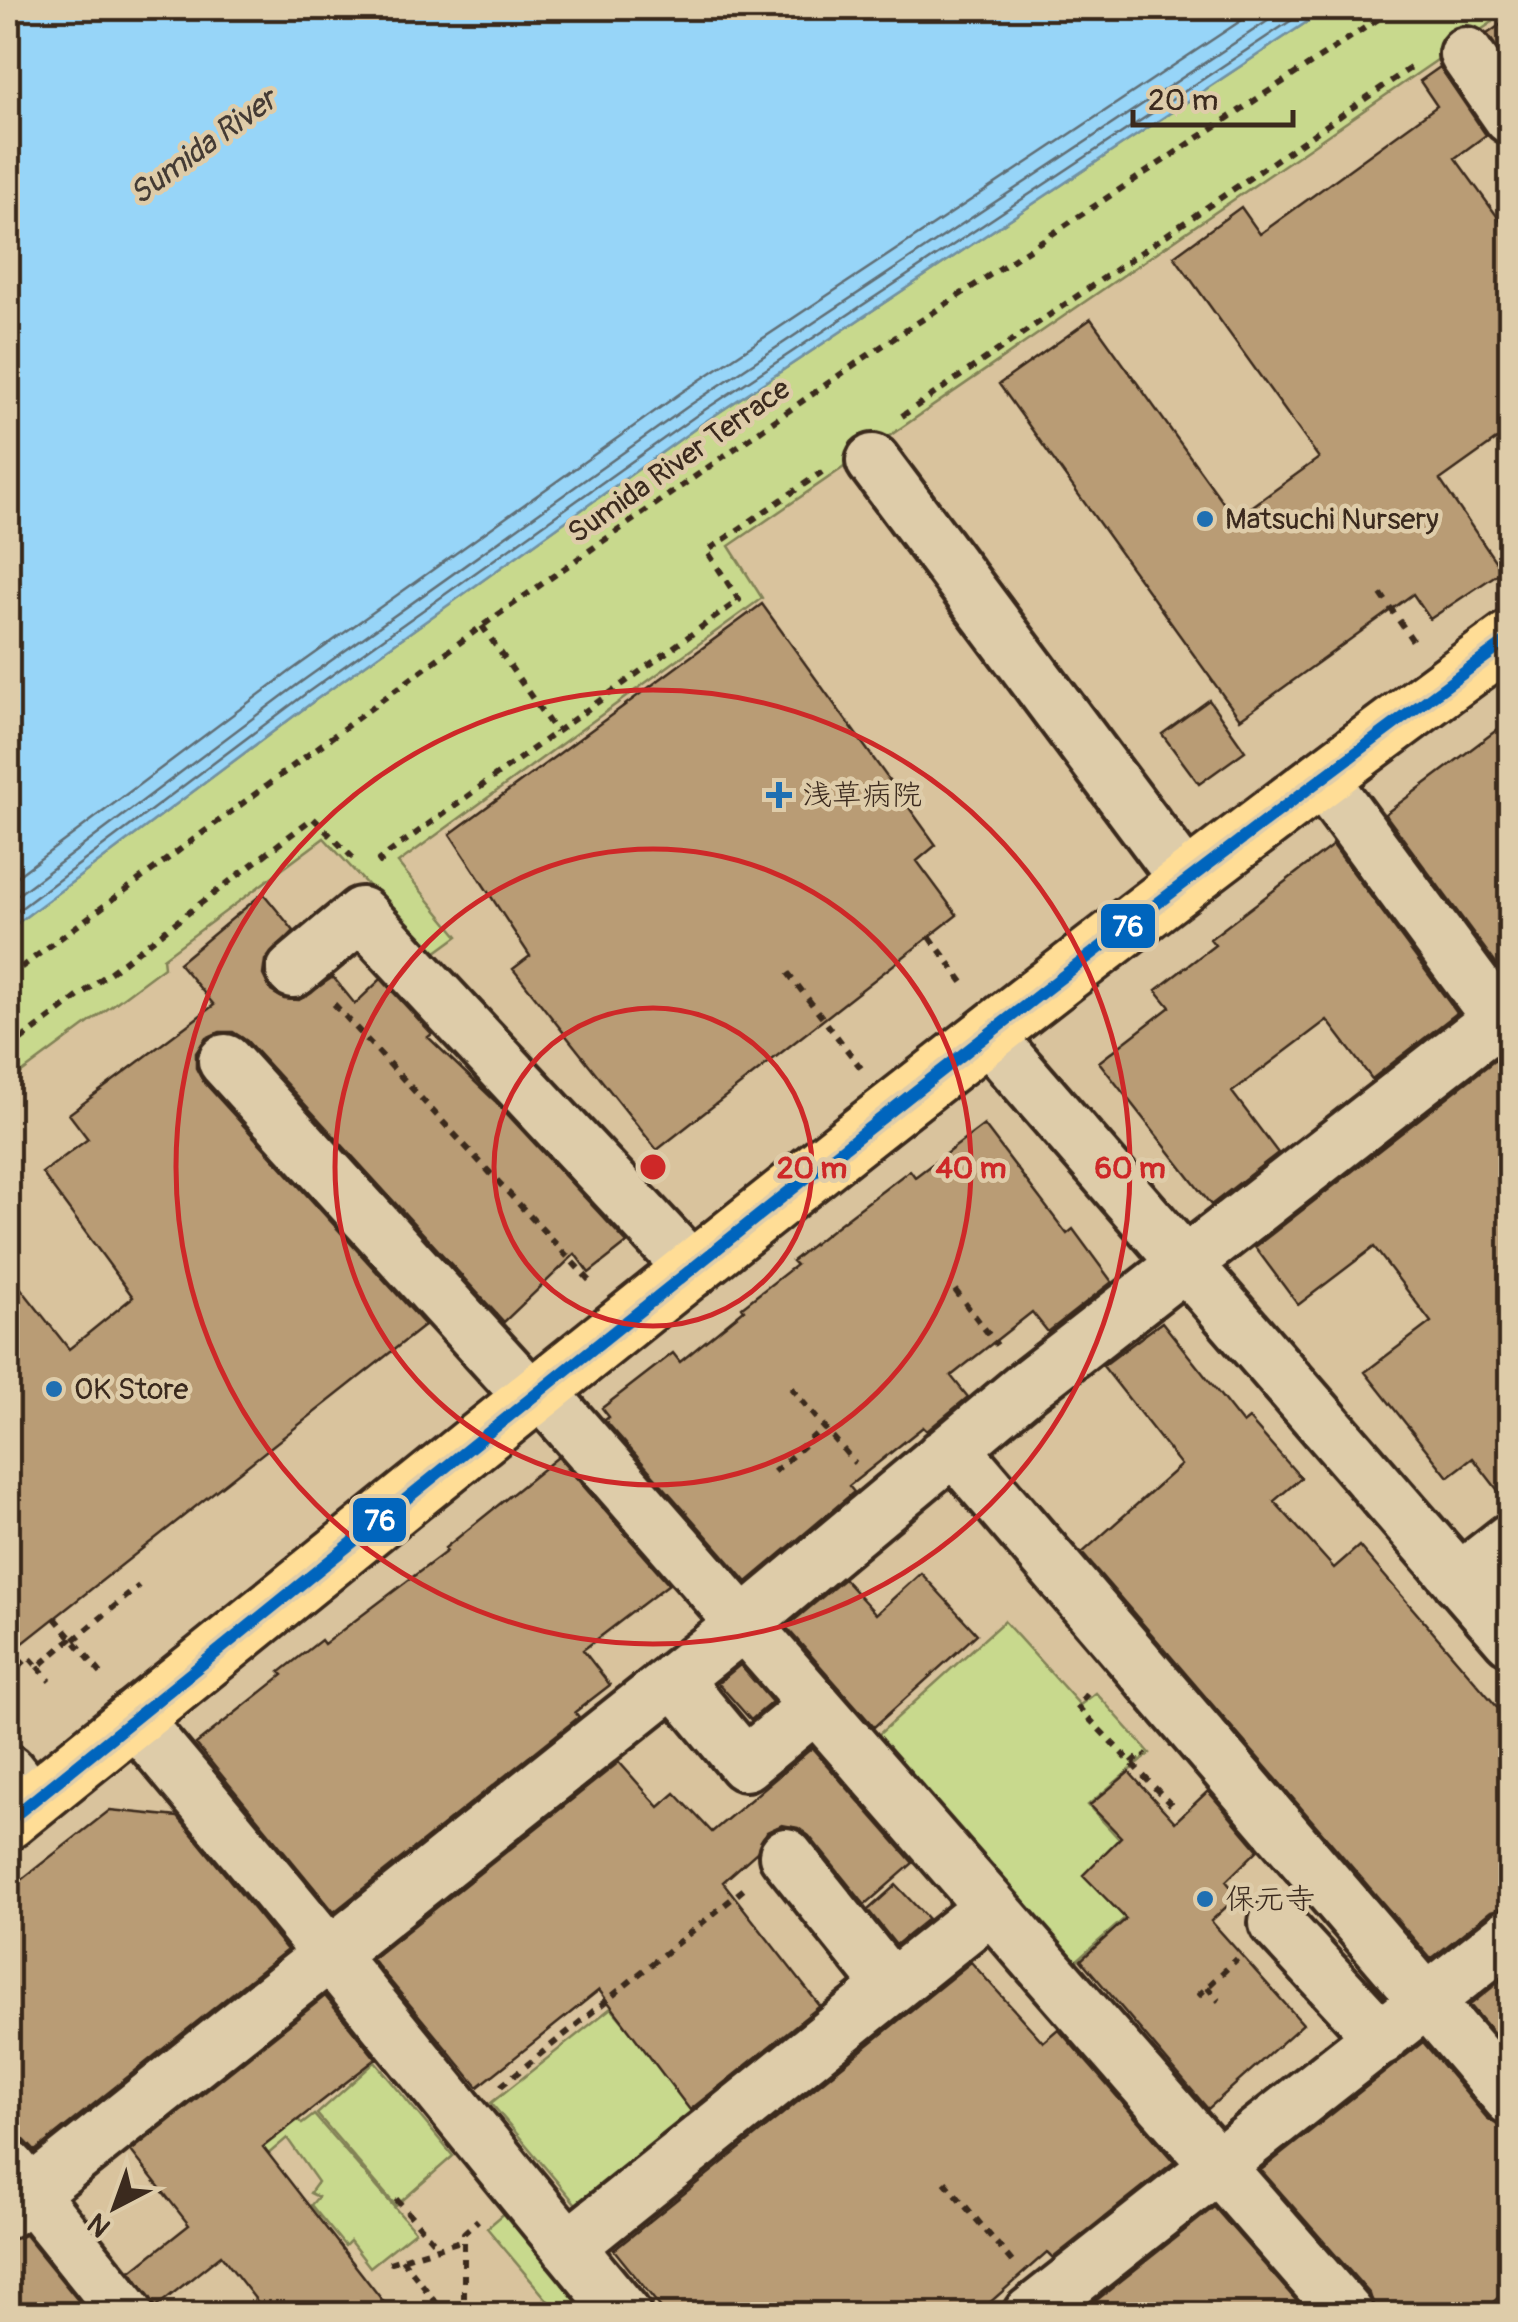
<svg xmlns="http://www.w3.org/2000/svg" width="1518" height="2322" font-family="Pangolin,'Klee One',sans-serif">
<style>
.green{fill:#c8d98d;stroke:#828256;stroke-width:2.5}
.water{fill:#97d5f8;stroke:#7291a1;stroke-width:2.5}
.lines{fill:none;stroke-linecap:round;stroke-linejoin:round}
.shore{stroke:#606e75;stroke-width:2.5}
.building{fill:#b99c74;stroke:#3b2a1e;stroke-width:2.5}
.minor-casing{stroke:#3b2a1e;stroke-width:60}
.major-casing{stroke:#3b2a1e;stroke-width:62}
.path{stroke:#3b2a1e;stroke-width:6;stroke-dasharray:8 8;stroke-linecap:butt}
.minor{stroke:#decca9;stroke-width:52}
.major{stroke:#ffdd96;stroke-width:55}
.bus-1-casing{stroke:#decca9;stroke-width:20}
.bus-1{stroke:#0065bd;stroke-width:12}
.ring{fill:none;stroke:#ce2828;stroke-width:5}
.poi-dot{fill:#1f6fb2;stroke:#decca9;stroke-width:4}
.labels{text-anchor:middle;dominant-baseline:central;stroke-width:9;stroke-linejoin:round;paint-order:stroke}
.street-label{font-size:30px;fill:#3b2a1e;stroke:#decca9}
.poi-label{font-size:30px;fill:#3b2a1e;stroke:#decca9;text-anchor:start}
.water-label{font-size:32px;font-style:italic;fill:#443b34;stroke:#decca9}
.centre{fill:#ce2828;stroke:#decca9;stroke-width:5}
.ring-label{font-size:30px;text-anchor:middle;font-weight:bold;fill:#ce2828;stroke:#decca9;stroke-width:9;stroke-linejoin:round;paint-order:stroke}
.line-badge{stroke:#decca9;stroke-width:4}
.badge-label{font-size:28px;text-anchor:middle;font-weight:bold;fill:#fff}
</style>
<rect width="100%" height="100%" fill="#d9c39d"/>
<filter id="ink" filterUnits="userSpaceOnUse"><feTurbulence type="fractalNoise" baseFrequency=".01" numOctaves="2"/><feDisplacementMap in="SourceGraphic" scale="20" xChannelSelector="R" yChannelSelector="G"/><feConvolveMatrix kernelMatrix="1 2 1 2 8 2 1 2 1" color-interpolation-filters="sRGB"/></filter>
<g filter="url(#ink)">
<path class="green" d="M1328,8L1510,10L729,546L762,598L398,863L458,936L432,955L324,838L163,958L164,967L8,1083V930L314,701L703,423Z
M1004,1621L1080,1705L1096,1693L1150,1753L1088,1805L1119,1839L1084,1875L1125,1918L1074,1963L877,1736Z
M611,2008L708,2123L586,2216L491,2103Z
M375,2062L453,2156L396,2206L317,2114Z
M289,2109L302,2124L314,2115L415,2231L370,2267L350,2241L345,2246L311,2205L318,2197L310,2193L318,2182L287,2138L252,2168L238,2154Z
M507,2211L590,2314H559L487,2228Z"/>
<path class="water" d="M8,8H1328L703,423L314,701L8,930Z"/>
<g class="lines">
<path class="shore" d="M8,883L292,670L682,392L1260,8
M8,902L301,682L690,405L1287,8
M8,918L308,692L697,415L1310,8"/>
</g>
<path class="building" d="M1510,18V65L1487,34Z
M1440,67L1486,135L1455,158L1510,234V430L1440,480L1502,571L1430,619L1413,594L1240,719L999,384L1091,319L1235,519L1319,458L1174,256L1241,207L1260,234L1437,106L1420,81Z
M762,604L936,845L917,861L957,915L657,1150L513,969L530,956L450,834Z
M1209,700L1245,751L1199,784L1162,734Z
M1510,720V972L1505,976L1385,814Z
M1333,845L1457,1013L1372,1079L1327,1020L1232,1092L1278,1153L1211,1205L1099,1062L1170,1007L1156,990L1215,945L1210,939Z
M263,893L294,931L265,960L263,975L271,991L284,999L299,1000L333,977L355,1004L381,979L432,1034L428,1037L495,1101L627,1243L589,1273L575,1254L504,1322L247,1041L233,1032H220L206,1038L196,1053V1068L203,1081L425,1325L8,1655V1272L69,1349L133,1297L42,1173L88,1139L69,1114L214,1005L179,963Z
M1495,1060L1510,1076V1506L1473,1458L1448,1477L1365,1372L1431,1322L1374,1247L1298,1305L1255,1247Z
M984,1125L1067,1234L1073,1229L1112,1282L1048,1332L1032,1312L951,1376L968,1397L927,1431L923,1427L849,1486L854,1492L747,1582L605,1420L609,1417L602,1408L673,1353L680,1362L744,1310L742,1307L796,1265L792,1261L830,1231L910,1170L915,1177Z
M1162,1322L1243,1424L1249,1419L1301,1478L1274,1501L1334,1568L1359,1546L1510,1722V1906L1491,1911L1431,1959L1082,1553L1181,1465L1103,1366Z
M558,1457L669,1584L583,1650L610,1685L575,1712L579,1717L334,1912L196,1744L283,1675L280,1672L321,1640L324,1644L447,1551L445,1548Z
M921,1573L977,1634L874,1727L786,1627L844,1579L876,1614Z
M740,1665L772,1702L751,1720L718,1683Z
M812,1748L913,1863L865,1905L809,1836L798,1828L782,1825L767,1832L757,1852L723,1882L820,2006L690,2110L599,1990L478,2087L372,1959L619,1762L659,1807L675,1793L712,1832Z
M1129,1772L1175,1822L1208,1791L1258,1850L1226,1881L1238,1896L1211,1921L1303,2024L1208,2109L1081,1960L1126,1919L1083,1875L1121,1837L1090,1805Z
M110,1810L178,1817L287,1950L35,2151L8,2123V1890Z
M896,1885L928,1919L896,1945L868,1910Z
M971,1962L1043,2042L1058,2029L1174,2162L1053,2258L1047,2252L977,2314H666L614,2250Z
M1510,1973V2052L1470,2005Z
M325,1996L376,2059L263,2147L393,2314H267L221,2255L156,2307L131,2271L189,2225L131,2151Z
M1423,2042L1487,2118L1499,2126L1510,2127V2287L1480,2314H1376L1370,2294L1261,2170Z
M1214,2207L1308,2314H1104L1093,2303Z
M25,2235L89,2314H8V2240Z"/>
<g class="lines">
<defs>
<path id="minor" d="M1466,54L1510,117
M873,461L1187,881
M1321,778L1510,1034
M293,971L361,914L693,1270
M987,1035L1510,1638
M225,1061L532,1398
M541,1392L1347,2314
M943,1456L952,1455L965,1462L1510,2098
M1459,1580L1510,1540
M674,1679L745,1764L815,1706
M133,1718C301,1914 459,2117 624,2314
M8,1771L32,1801
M786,1855L891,1986
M1276,1923L1382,2038
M9,2167L127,2314
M8,2211L742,1625L1029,1385L1510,1010
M568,2247L991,1907
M1030,2314L1510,1935"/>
<path id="major" d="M8,1821C504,1421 995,1015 1510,639"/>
</defs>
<use href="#minor" class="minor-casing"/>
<use href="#major" class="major-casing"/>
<path class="path" d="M902,416L1416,64
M1381,594L1415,644
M482,626L556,732
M382,864L379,860L739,600L707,551L822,472
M930,937L965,985
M788,973L861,1068
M8,977L482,626L861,360L1395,8
M334,1004L590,1281
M8,1050L313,818L357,862
M955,1290L997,1345
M791,1388L855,1463
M774,1472L824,1427
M55,1618L104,1677
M74,1640L139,1586
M8,1656L18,1667L29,1657L38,1667L72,1638
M38,1667L50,1681
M1087,1694L1077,1706L1176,1810
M1132,1763L1143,1753L1146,1755
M1207,1987L1219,2001
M1198,1996L1237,1959
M501,2086L744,1889
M945,2182L1014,2264
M396,2199L439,2248
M402,2259L445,2314
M389,2263L464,2240
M825,2312L828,2314
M464,2314V2233L478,2220"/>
<use href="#minor" class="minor"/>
<use href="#major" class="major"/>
<defs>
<path id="bus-1" d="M8,1821C504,1421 995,1015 1510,639"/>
</defs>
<use href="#bus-1" class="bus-1-casing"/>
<use href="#bus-1" class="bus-1"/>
</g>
</g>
<g class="ring">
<circle cx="653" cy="1167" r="159"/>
<circle cx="653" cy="1167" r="318"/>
<circle cx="653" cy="1167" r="477"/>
</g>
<g class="poi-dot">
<circle cx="1205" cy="519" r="10"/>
<path d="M774 780h10v10h10v10h-10v10h-10v-10h-10v-10h10z"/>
<circle cx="54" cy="1389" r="10"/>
<circle cx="1205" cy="1899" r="10"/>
</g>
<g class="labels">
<g class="street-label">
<text transform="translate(679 461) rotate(-35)">Sumida River Terrace</text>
</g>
<g class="poi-label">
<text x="1225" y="519">Matsuchi Nursery</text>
<text x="802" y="795">浅草病院</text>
<text x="74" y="1389">OK Store</text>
<text x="1225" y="1899">保元寺</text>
</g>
<g class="water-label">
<text transform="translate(203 147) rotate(-36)">Sumida River</text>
</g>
</g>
<circle cx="653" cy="1167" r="15" class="centre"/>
<g class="ring-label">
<text x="812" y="1178">20 m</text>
<text x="971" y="1178">40 m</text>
<text x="1130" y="1178">60 m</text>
</g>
<g class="line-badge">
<rect x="1099" y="902" width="58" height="48" rx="10" fill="#0065bd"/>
<rect x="351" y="1496" width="57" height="48" rx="10" fill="#0065bd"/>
</g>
<g class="badge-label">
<text x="1128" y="936">76</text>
<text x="380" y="1530">76</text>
</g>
<rect width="1518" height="2322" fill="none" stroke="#decca9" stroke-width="40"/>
<rect x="20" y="20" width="1478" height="2282" fill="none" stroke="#3b2a1e" stroke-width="4" filter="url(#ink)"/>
<g transform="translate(115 2207) rotate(221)" stroke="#decca9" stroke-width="8" paint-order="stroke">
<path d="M0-8L18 38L0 25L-18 38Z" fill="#3b2a1e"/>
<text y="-15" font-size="28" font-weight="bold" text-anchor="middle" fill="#3b2a1e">N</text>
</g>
<path d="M1133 110v15h160v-15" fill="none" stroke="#3b2a1e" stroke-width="5"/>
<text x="1148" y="110" font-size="30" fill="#3b2a1e" stroke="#decca9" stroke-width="8" paint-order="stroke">20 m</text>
</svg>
